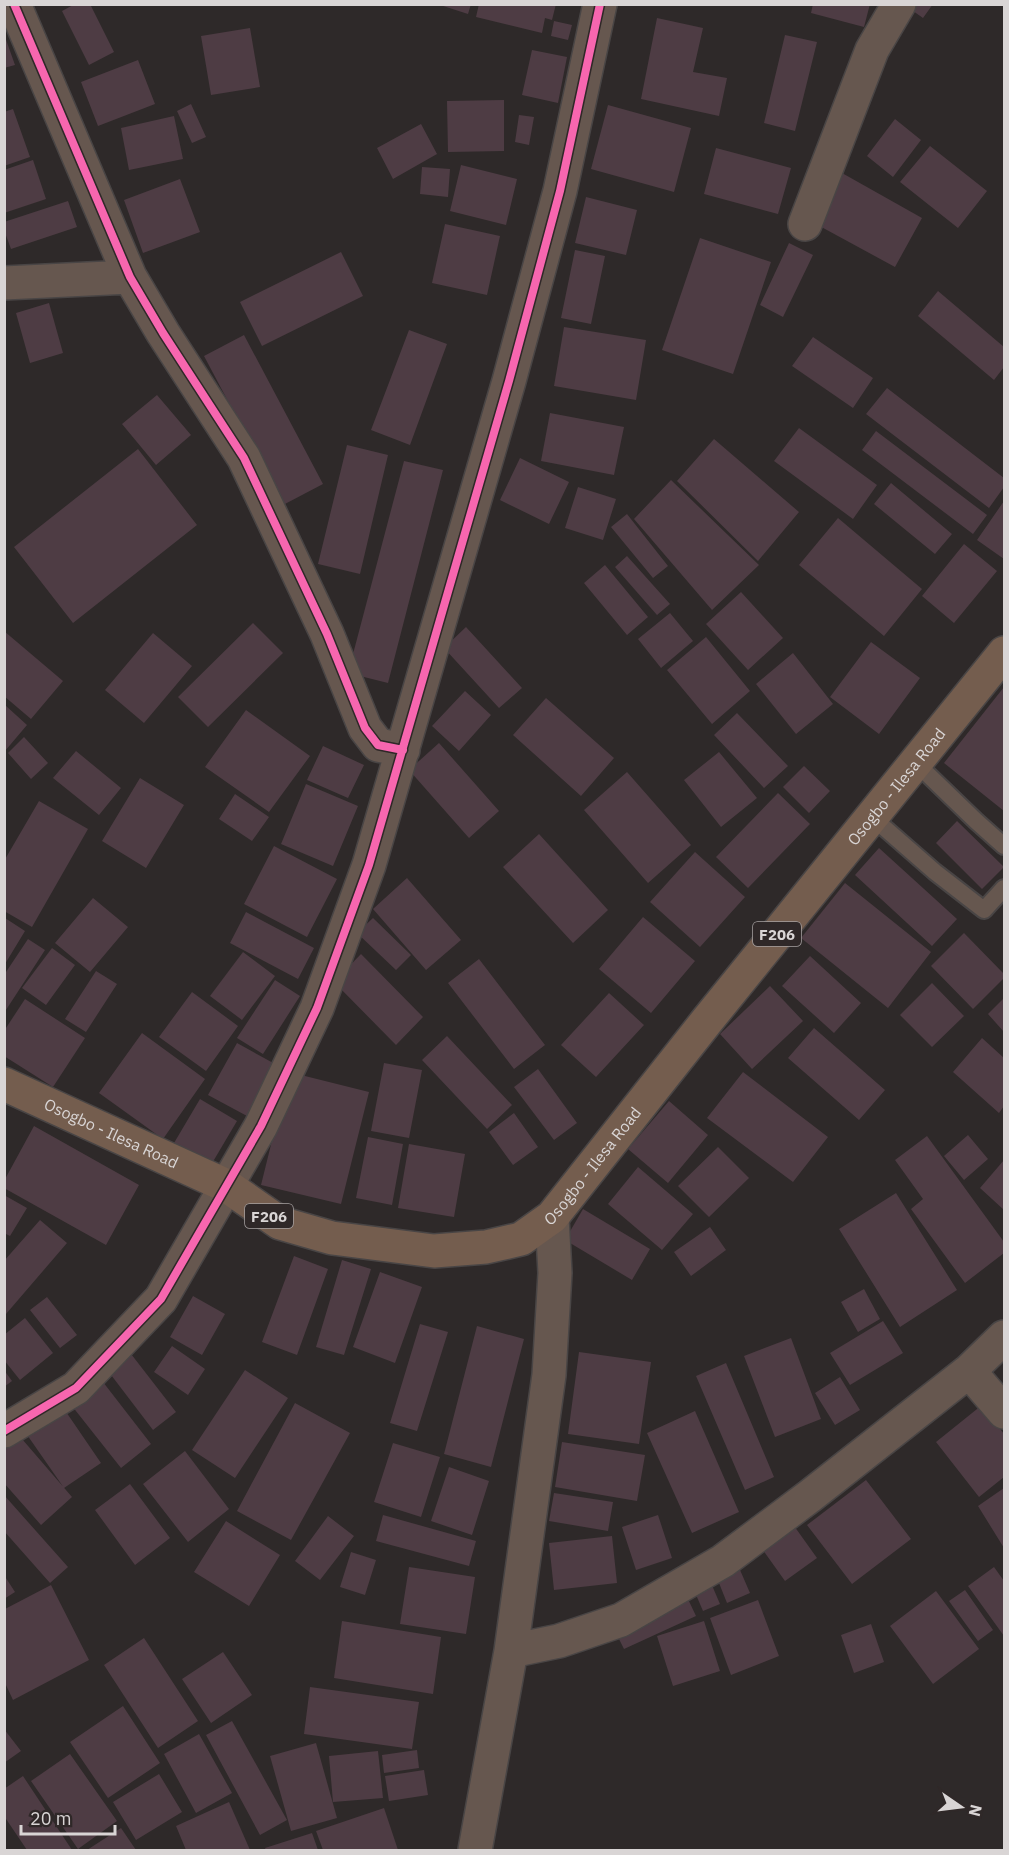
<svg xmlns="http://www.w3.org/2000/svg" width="1009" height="1855" font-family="'IBM Plex Sans',sans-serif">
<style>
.building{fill:#4e3c44}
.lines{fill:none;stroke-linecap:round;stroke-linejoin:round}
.lane-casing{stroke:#494545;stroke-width:20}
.street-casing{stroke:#494545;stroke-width:36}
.primary-casing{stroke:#494545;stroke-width:36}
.lane{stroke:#66574f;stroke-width:16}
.street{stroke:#66574f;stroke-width:33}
.primary{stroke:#745d4e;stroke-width:33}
.cycleway-casing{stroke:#2f2828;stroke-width:11}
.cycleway{stroke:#f766af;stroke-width:8}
.labels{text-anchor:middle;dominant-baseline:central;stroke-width:5;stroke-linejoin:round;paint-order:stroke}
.shield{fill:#2f2828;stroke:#a6a1a1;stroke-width:1.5}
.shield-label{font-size:15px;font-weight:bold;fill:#d9d5d5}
.street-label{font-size:16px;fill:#d9d5d5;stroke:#2f2828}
</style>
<rect width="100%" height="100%" fill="#2e2929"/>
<path class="building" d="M75,4H90L114,52L89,65L62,11Z
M437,4H471L468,14Z
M479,4H556L552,20L545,18L542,33L476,17Z
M813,4H870L864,27L811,13Z
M908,4H933L923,18L906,6Z
M657,18L703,28L693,72L727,78L719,116L641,99Z
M554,21L572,25L568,40L551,36Z
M250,28L260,87L211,95L201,36Z
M4,34L15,65L4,68Z
M785,35L817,42L795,131L764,123Z
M532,50L567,57L558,103L522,95Z
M138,60L155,104L98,126L81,82Z
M504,100V151L448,152L447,101Z
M191,104L206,137L192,143L177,111Z
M608,105L691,128L674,192L591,169Z
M13,109L30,157L4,166V112Z
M519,115L534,117L529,145L515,142Z
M174,116L183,159L129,170L121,128Z
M895,119L921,140L893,177L867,156Z
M421,124L437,154L393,179L377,148Z
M930,146L987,191L958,228L900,182Z
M716,148L791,168L778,214L704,194Z
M33,160L46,199L4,213V170Z
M461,165L517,179L506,225L450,211Z
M422,167L450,169L448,197L420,194Z
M842,173L922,218L895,267L814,223Z
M180,179L200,232L143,253L124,200Z
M586,197L637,210L626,255L575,243Z
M68,201L77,227L11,249L4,230V222Z
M445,224L500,236L487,295L432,283Z
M700,238L771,262L733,374L662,350Z
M789,243L813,255L783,317L760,305Z
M575,250L605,256L591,324L561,318Z
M341,252L363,296L262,346L240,302Z
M938,291L1004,347V367L994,380L918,316Z
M49,303L63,353L30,363L16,313Z
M564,327L646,340L636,400L554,386Z
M409,330L447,344L410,445L371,430Z
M244,335L323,484L283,505L204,356Z
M813,337L873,378L853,408L792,366Z
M887,388L1004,478V487L989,508L866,414Z
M157,395L191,435L156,465L122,424Z
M550,413L624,427L614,475L541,461Z
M799,428L877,485L853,519L774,461Z
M876,431L987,515L973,534L862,450Z
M714,439L799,512L758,561L677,481Z
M347,445L388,455L360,574L318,564Z
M138,449L197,525L73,623L14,547Z
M520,458L569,482L549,524L500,500Z
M404,461L443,470L388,683L348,673Z
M671,480L759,565L712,610L634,519Z
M891,483L952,534L935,554L874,504Z
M578,487L616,499L603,540L565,528Z
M1004,501V559L977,540Z
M627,514L668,566L653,578L611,527Z
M838,518L922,589L884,636L799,565Z
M964,544L997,571L954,623L922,596Z
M627,556L670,604L657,615L615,567Z
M605,565L648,617L627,635L584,583Z
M741,592L783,638L748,670L706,624Z
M670,613L693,641L661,668L638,639Z
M253,623L283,653L208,727L178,697Z
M466,627L522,688L499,708L444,648Z
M4,631L63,681L31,719L4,696Z
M153,633L192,666L144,723L105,690Z
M706,637L750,691L712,724L667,670Z
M871,642L920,678L879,734L830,697Z
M793,653L833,704L796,734L756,684Z
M1004,687V811L944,763Z
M465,691L491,715L459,751L432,726Z
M546,698L614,758L581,796L513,735Z
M5,705L27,725L5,751Z
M246,710L310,756L269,812L205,767Z
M737,713L788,766L764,788L714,735Z
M24,737L48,763L31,779L8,753Z
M439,743L499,811L469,838L409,770Z
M323,746L364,765L348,798L307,780Z
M76,751L121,788L99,815L53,778Z
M719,752L757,798L721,827L684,780Z
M804,766L830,791L809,813L783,787Z
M627,772L691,845L648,883L584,810Z
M140,778L184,805L146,868L102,841Z
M306,784L358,806L333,866L281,844Z
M778,793L810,824L748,888L716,857Z
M235,794L269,817L252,841L219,819Z
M39,801L88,829L32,927L4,911V861Z
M957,821L1004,867L982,889L936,843Z
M539,834L608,910L573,943L503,867Z
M274,846L337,879L307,937L244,904Z
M879,848L957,919L932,946L855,875Z
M695,852L745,897L700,947L650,902Z
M407,878L461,940L426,970L373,909Z
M845,883L931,952L888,1008L801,938Z
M93,898L128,927L90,972L55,943Z
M246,912L314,948L298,979L230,943Z
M643,917L695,961L651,1013L599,969Z
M5,918L25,931L5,964Z
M373,918L411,955L396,970L357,933Z
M964,933L1004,974V978L973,1009L931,966Z
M28,939L45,950L4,1013V975Z
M52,948L75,965L46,1005L22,988Z
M243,952L275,976L242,1020L210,996Z
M361,954L423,1017L396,1045L334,982Z
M810,956L861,1003L834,1033L782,986Z
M479,959L545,1045L514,1069L448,983Z
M96,971L117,984L86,1032L65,1019Z
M275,980L300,996L263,1054L237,1038Z
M932,983L964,1016L932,1047L900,1015Z
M770,986L803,1021L752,1069L720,1034Z
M192,992L238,1026L206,1071L159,1037Z
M609,993L644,1025L596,1077L561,1045Z
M1004,998V1032L988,1014Z
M25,999L85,1038L53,1087L4,1056V1031Z
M814,1028L885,1090L859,1120L788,1058Z
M142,1033L205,1079L163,1139L99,1093Z
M447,1036L512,1105L487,1129L422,1060Z
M982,1038L1004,1058V1106L999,1113L953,1072Z
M237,1043L275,1064L247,1116L208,1095Z
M384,1063L422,1070L409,1138L371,1131Z
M538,1069L577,1123L554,1140L514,1087Z
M289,1072L369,1092L341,1204L261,1185Z
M743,1072L828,1137L793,1182L707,1118Z
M200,1099L237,1121L211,1165L174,1143Z
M669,1101L708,1135L668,1183L628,1149Z
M514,1113L538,1147L513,1165L489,1132Z
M34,1126L139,1185L106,1245L4,1188V1181Z
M968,1135L988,1159L964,1180L944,1156Z
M927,1136L1004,1242V1253L965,1283L911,1209L923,1199L895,1160Z
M368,1137L403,1144L392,1205L356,1198Z
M409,1144L465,1154L454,1217L398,1208Z
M718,1147L749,1178L709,1217L678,1186Z
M1004,1160V1210L980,1188Z
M638,1167L693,1214L662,1250L608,1204Z
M896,1193L957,1290L900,1327L839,1229Z
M4,1195L27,1208L10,1236L4,1233Z
M583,1209L650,1249L632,1280L565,1240Z
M40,1220L67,1243L6,1314L4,1312V1261Z
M710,1227L726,1250L691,1276L674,1252Z
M294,1256L328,1269L297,1355L262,1342Z
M342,1260L371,1269L344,1355L316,1347Z
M380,1272L422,1287L395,1363L353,1347Z
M864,1289L880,1319L858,1332L841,1302Z
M193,1296L225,1314L202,1355L170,1337Z
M47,1297L77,1335L60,1348L30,1310Z
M25,1318L53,1353L20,1380L4,1360V1335Z
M883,1321L903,1353L850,1385L830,1353Z
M420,1324L448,1332L417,1431L390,1423Z
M477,1326L524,1339L491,1467L444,1454Z
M791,1338L821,1419L775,1437L744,1356Z
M172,1346L205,1369L188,1395L154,1372Z
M128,1350L176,1412L153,1430L105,1367Z
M579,1352L651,1362L639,1444L568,1434Z
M726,1363L774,1477L745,1490L696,1376Z
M4,1370L12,1381L4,1387Z
M245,1370L288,1398L235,1478L192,1450Z
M840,1377L860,1410L835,1425L815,1393Z
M103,1382L151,1444L121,1468L72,1406Z
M60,1403L101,1463L64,1488L23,1429Z
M295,1403L350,1433L291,1540L237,1511Z
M982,1405L1004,1434V1477L979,1497L936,1442Z
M695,1411L739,1512L692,1533L647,1433Z
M16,1432L72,1497L41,1525L4,1483V1442Z
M562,1442L645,1455L637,1501L555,1487Z
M393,1443L440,1457L421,1517L374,1502Z
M185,1451L229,1509L188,1542L143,1484Z
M449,1467L489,1481L472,1535L431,1521Z
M866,1480L911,1539L852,1584L807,1525Z
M130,1484L170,1538L135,1565L95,1510Z
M1004,1488V1548L978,1506Z
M554,1493L613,1502L608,1531L549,1521Z
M4,1495L68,1567L50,1583L4,1531Z
M383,1515L476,1541L469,1566L376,1541Z
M658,1515L672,1558L636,1570L622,1527Z
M328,1516L354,1536L320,1580L295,1561Z
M226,1521L280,1555L249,1606L194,1572Z
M792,1523L817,1558L785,1581L760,1546Z
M612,1536L617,1583L554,1590L549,1543Z
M351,1552L376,1560L365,1595L340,1587Z
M737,1563L750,1593L727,1603L715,1573Z
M409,1567L475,1577L466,1634L400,1624Z
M994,1567L1004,1581V1636L968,1586Z
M4,1575L15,1592L4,1599Z
M708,1576L720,1604L703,1611L691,1583Z
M51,1585L89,1660L13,1700L5,1683V1609Z
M965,1590L993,1630L978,1641L949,1601Z
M936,1591L979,1649L933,1684L890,1626Z
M687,1597L696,1616L624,1649L615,1631Z
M758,1600L779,1656L731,1675L710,1618Z
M342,1621L441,1637L433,1694L334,1678Z
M704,1621L720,1671L673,1686L657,1636Z
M871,1624L884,1662L854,1673L841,1635Z
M144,1638L198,1721L158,1748L104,1665Z
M223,1652L252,1695L211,1723L182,1679Z
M310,1687L419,1702L412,1749L304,1734Z
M123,1706L160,1763L108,1798L70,1742Z
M232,1721L287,1820L260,1835L206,1735Z
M4,1729L21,1751L4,1763Z
M199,1734L232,1793L196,1813L164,1754Z
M316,1743L337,1818L291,1831L270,1756Z
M417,1750L419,1768L384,1773L382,1755Z
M378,1751L383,1798L333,1802L329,1756Z
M70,1754L117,1821L78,1849L31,1781Z
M424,1770L428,1795L389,1801L385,1776Z
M159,1774L182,1812L136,1840L113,1802Z
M23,1776L72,1850H27L4,1816V1789Z
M229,1802L250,1850H186L176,1826Z
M384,1808L398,1850H323L316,1831Z
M121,1828L136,1850H87Z
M312,1833L318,1850H266L265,1848Z"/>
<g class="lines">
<defs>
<path id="lane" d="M916,763L976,821L1004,846
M872,817L935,872L984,910L1004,888"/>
<path id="street" d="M14,4L130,277L163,333L244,458L327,634L365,728L378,745L403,750
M805,224L872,50L899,4
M4,283L130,277
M969,1371L1004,1412
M4,1431L76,1388L161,1299L261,1126L317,1008L369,865L509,381L560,191L600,4
M511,1651L559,1641L621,1620L723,1561L810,1496L969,1371L1004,1337
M475,1850L511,1651L549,1375L555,1273L552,1217"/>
<g id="primary">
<path id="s1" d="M4,1084L227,1186L280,1223L332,1238L434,1251L486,1247L521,1239L552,1217L706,1022L1004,653"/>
</g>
</defs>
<use href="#lane" class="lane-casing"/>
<use href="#street" class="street-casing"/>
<use href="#primary" class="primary-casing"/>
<use href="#lane" class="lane"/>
<use href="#street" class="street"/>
<use href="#primary" class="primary"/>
<defs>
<path id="cycleway" d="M14,4L130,277L163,333L244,458L327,634L365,728L378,745L403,750
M4,1431L76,1388L161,1299L261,1126L317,1008L369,865L509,381L560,191L600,4"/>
</defs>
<use href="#cycleway" class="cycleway-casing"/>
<use href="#cycleway" class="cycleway"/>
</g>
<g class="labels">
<g class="shield">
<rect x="753" y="922" width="48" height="24" rx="4.5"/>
<rect x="245" y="1204" width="48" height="24" rx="4.5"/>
</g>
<g class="shield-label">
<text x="777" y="934">F206</text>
<text x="269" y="1216">F206</text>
</g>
<g class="street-label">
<text stroke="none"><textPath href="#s1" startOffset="1144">Osogbo - Ilesa Road</textPath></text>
<text stroke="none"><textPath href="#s1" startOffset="118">Osogbo - Ilesa Road</textPath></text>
<text stroke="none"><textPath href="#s1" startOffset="658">Osogbo - Ilesa Road</textPath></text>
</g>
</g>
<rect width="1009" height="1855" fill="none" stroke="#d9d5d5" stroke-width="12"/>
<g transform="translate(961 1807) rotate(104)" stroke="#2f2828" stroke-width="4.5" paint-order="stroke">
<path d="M0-4.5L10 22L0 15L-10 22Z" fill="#d9d5d5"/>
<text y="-9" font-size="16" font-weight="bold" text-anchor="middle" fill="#d9d5d5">N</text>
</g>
<path d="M21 1825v9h94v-9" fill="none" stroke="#d9d5d5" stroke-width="3"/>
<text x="30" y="1825" font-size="18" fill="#d9d5d5" stroke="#2f2828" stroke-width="4.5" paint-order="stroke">20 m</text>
</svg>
